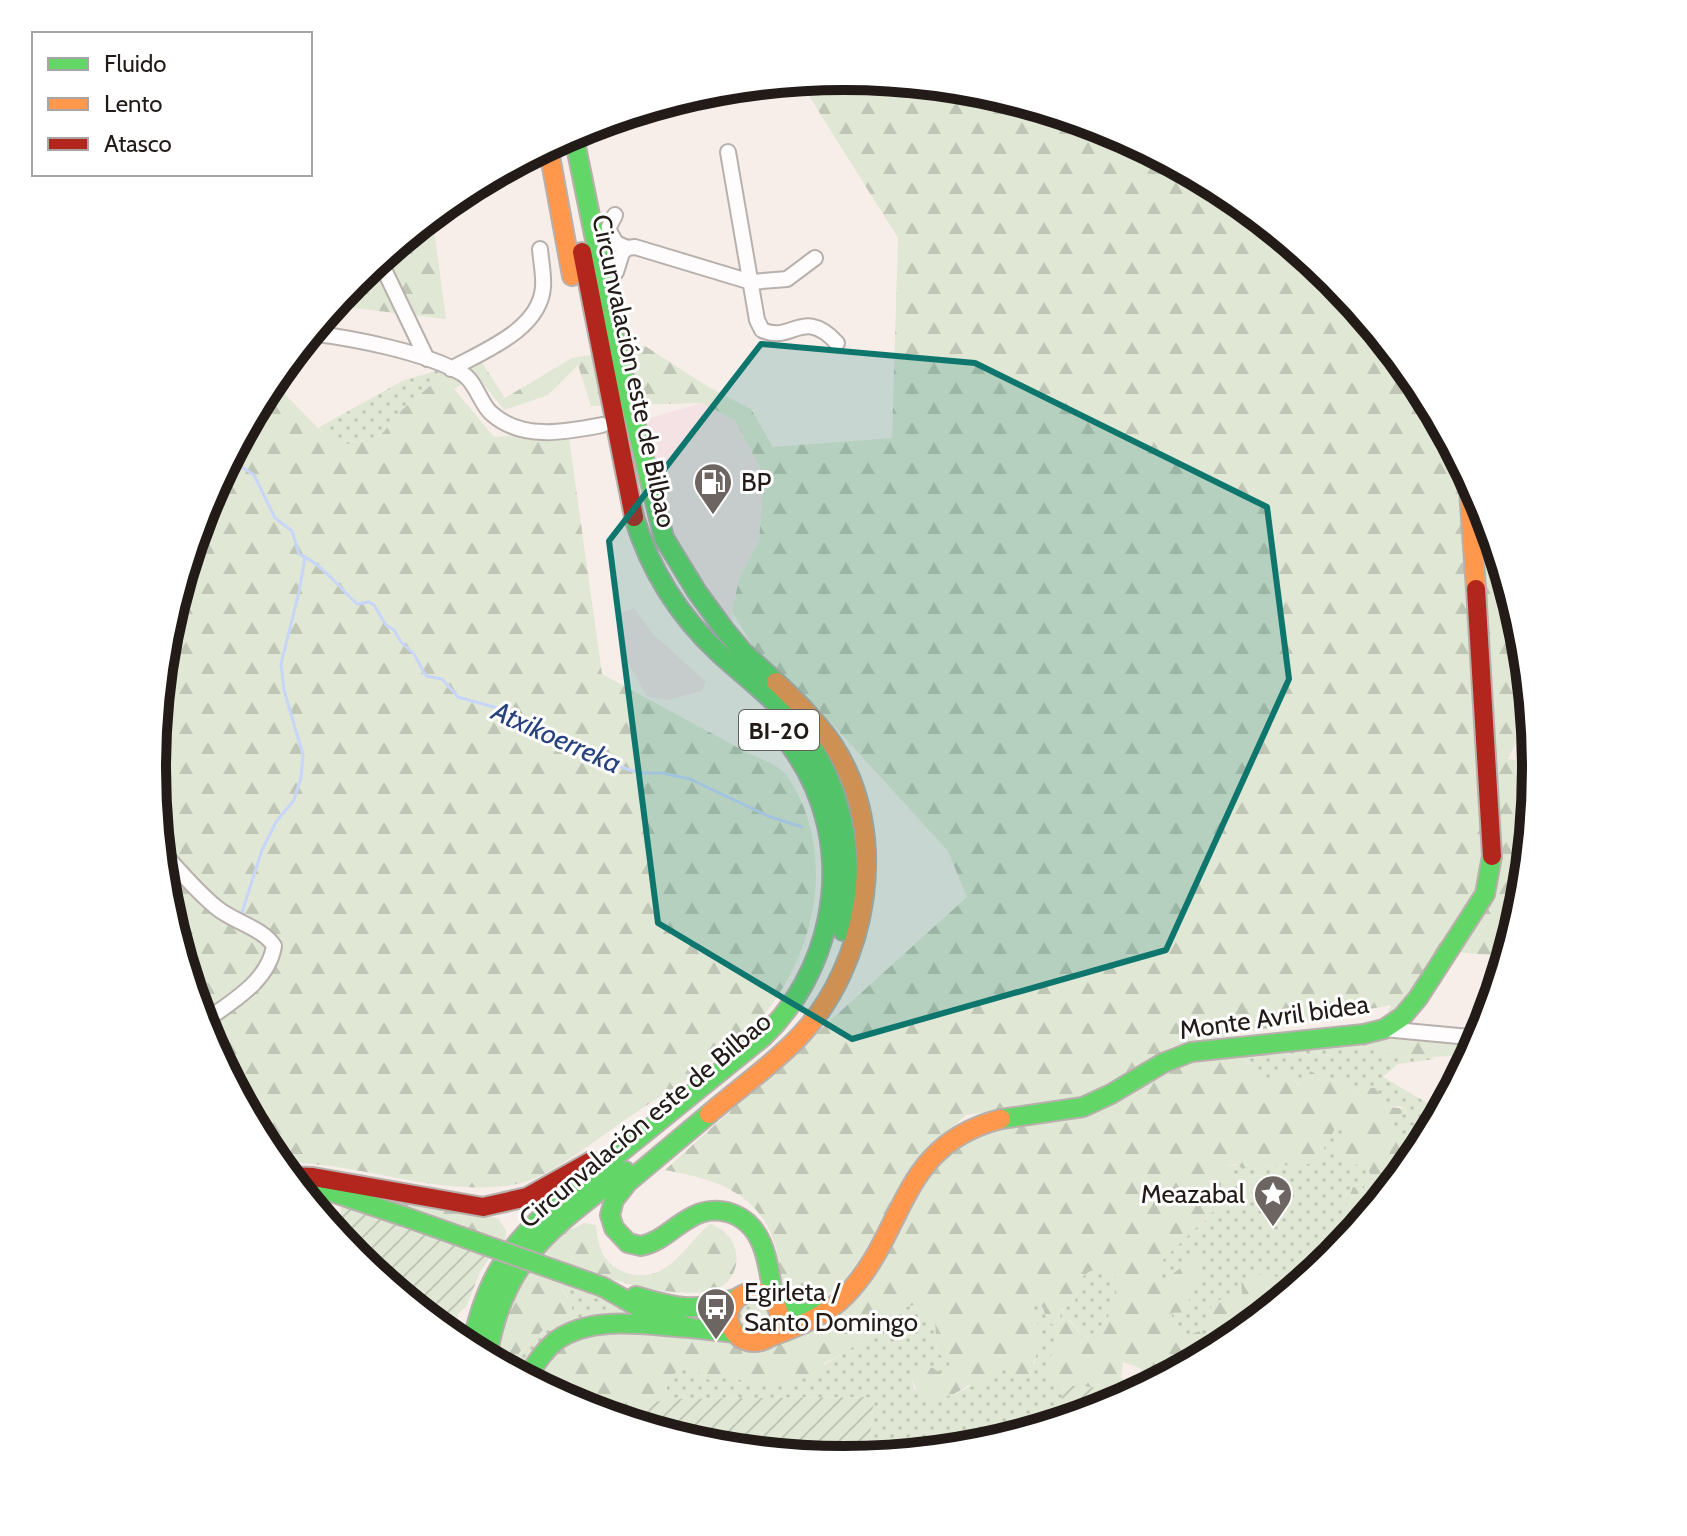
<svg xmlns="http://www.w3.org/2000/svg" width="1687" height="1536" font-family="Cabin,sans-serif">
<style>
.commercial{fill:#f4e2e4}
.grass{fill:url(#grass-dots)}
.forest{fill:url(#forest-firs)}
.garden{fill:url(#garden-furrows)}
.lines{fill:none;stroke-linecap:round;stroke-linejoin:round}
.stream{stroke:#c7d6f8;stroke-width:3}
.street-casing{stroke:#b8b0ac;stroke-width:18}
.fast-casing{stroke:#b8b0ac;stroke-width:22}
.slow-casing{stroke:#b8b0ac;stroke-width:22}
.jam-casing{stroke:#b8b0ac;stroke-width:22}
.street{stroke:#fefcfc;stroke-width:14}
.fast{stroke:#63d668;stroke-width:18}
.slow{stroke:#ff974d;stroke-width:18}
.jam{stroke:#b3261e;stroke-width:18}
.fast-bridge-casing{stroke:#b8b0ac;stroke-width:22;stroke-linecap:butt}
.fast-bridge{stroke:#63d668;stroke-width:18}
.marked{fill:#0f766e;fill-opacity:0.2;stroke:#0f766e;stroke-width:6;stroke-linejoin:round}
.labels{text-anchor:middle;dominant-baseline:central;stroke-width:6;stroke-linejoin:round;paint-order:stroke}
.shield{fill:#fff;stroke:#645f5d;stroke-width:2}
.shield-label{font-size:24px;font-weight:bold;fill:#221b18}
.street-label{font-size:26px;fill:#221b18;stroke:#fff}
.poi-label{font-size:26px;fill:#221b18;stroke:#fff;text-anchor:start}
.water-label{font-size:28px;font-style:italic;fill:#27427d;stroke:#fff}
.rim{fill:none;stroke:#221b18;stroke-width:10}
</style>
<defs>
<pattern id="grass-dots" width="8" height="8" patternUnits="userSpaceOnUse" patternTransform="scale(2)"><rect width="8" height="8" fill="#e0e7d4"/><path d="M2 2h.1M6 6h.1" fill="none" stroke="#c0c6b5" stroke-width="1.8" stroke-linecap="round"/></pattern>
<pattern id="forest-firs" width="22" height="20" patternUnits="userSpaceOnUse" patternTransform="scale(2)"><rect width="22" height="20" fill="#e0e7d4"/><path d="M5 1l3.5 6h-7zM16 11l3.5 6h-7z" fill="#c0c6b5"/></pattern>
<pattern id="garden-furrows" width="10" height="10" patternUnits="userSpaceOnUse" patternTransform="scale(2)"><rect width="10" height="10" fill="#e0e7d4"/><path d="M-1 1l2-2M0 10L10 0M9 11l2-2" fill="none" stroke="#c0c6b5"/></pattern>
</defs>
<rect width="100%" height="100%" fill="#f7eeea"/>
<path class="commercial" d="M702,403L735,420L760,467L762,503L759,540L739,579L732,612L733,629L668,529L640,421Z
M634,608L654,635L706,682L701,691L669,700L648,697L622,653L617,614Z"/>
<path class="grass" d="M368,267L373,275L353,308L333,305L355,278Z
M479,358L431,385L402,410L380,436L344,445L318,428L402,381Z
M1376,1042L1381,1052L1427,1055L1435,1059L1398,1064L1383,1077L1441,1111L1421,1148L1408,1142L1388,1122L1407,1110L1399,1106L1389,1107L1375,1088L1362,1096L1352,1091L1350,1083L1334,1081L1310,1071L1306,1085L1254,1076L1245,1055Z
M228,1077L231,1080L245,1077L264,1109L271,1132L261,1140Z
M1339,1121L1351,1127L1352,1165L1366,1163L1372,1178L1364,1188L1352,1222L1363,1221L1332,1258L1320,1264L1313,1273L1301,1272C1293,1280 1283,1280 1273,1287C1252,1303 1234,1321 1214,1338L1221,1345L1220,1347L1207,1355L1198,1331L1188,1337L1178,1327L1170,1313L1188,1294L1202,1269L1191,1255L1178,1270L1163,1282L1159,1275L1163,1260L1182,1239L1208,1218L1219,1186L1227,1182L1238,1185L1244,1195L1259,1199L1291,1188C1281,1186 1277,1181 1267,1177C1253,1172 1247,1182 1230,1173L1228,1166L1253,1164L1268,1168L1280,1164L1294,1167L1320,1161L1323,1135Z
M1103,1267L1118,1279C1113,1308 1112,1322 1085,1339L1069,1319L1049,1374L1064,1385L1058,1423L978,1447L868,1458L874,1397L666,1399L667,1380L681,1368L697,1371L709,1380L733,1377L745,1382H791L843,1354L883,1325L896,1309L914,1305L935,1323L937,1353L948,1360L952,1370L943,1375L917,1366L911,1375L914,1389L956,1394L1002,1368L1035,1364V1351L1045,1340L1032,1313L1035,1297L1043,1308L1047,1321L1075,1301C1080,1278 1080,1272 1103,1267Z
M568,1282L613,1300L653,1321L518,1375L519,1354L542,1331L560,1324L572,1303L561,1288Z
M739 1317a15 15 0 1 1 30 0a15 15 0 1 1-30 0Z"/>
<path class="forest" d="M844,76L979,89L1109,129L1228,193L1333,279L1419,384L1483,504L1522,633L1531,724L1524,726L1508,759L1535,763V768L1522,903L1506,957L1458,952L1390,1035L1476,1045L1472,1053C1442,1058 1410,1059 1380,1052L1376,1042L1391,1005L1173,1046L1077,1100L966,1115L916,1161L859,1261L837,1289L807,1305C773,1287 784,1280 776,1249C762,1193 715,1179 665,1170L967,897L948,851L814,704L757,653L732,612L739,579L759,540L762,503L760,467L735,420L702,403L591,406L578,365L548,395L504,410L477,375L454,389L494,437L568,431L602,674C650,700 698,726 746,752C758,758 780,765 787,776C846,863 809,985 731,1048C699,1074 660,1096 626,1119C599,1138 547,1179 517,1184C435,1199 358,1160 277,1163L261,1140L271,1132L264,1109L245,1077L231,1080L228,1077L204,1032L165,903L152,768L165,633L204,503L271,380L318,428L344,445L380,436L402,410L431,385L479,358L505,398L572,358L645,346L710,388L751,409L773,447L892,438L898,238L799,80Z
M432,215L446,319L353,308L373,275L368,267Z
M1245,1055L1254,1076L1276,1079L1285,1067L1296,1084H1306L1310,1071L1334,1081L1351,1083L1352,1091L1361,1096L1362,1088H1375L1389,1107L1408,1109L1388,1122L1408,1142L1421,1148L1363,1221L1352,1223L1345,1208L1353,1187L1364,1188L1372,1178L1366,1163L1352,1165L1340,1161L1334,1150L1338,1138L1350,1126L1339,1121L1332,1134L1323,1136L1325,1152L1320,1161L1294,1167L1280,1164L1268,1168L1253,1164L1243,1169L1236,1164L1228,1166L1230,1173C1247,1182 1254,1172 1268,1178C1277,1181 1281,1186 1292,1188L1277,1205L1244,1195L1238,1185L1228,1182L1219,1186L1213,1199L1216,1209L1163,1260L1159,1275L1163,1281L1178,1270L1191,1254L1202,1258V1269L1188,1294L1191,1312L1170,1313L1178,1327L1187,1336L1199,1331L1207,1342L1203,1348L1207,1355L1145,1388L1140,1368L1123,1362L1121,1377L1134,1394L1112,1405H1102V1388L1064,1385L1049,1374L1047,1359L1056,1351L1058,1327L1068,1319L1085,1339C1112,1322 1113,1308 1118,1279L1103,1267C1080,1273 1080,1278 1075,1301L1061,1310L1060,1320L1053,1325L1047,1321L1043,1308L1035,1299L1032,1313L1045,1340C1034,1352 1036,1364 1027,1377L1012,1375L1002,1369C993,1383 986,1387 969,1385C946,1401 918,1409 911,1374L917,1366L933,1368L943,1375L951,1370L948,1360L937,1353L935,1323L914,1305L896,1309L883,1325L843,1354L824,1363L817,1375L791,1382H745L733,1377L709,1380L697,1371L681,1368L667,1380L666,1399L631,1410V1423L615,1418L614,1415L593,1412L588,1407V1397L576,1391L571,1381L563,1387V1399L532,1382L541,1359L588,1331L730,1338L751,1346L763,1345L819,1322L934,1160L975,1134L1025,1119L1173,1066L1209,1058Z
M372,1196L423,1207L498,1218L506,1231L505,1241Z
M584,1223L596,1225C597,1233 598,1243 601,1250C611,1274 644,1283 665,1268C682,1257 694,1237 710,1224C749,1237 743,1289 705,1292C649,1297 591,1273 540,1252L564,1228L572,1229Z
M526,1266L568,1282L561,1289L572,1303V1315L560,1324L542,1331L519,1353L518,1375L495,1362L496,1323Z
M1301,1272L1313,1273L1228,1344L1220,1347L1221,1345L1205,1327L1210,1320L1208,1311L1217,1301L1233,1295L1248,1309L1252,1303L1242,1294L1241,1282C1256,1275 1268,1270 1283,1280L1294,1279Z"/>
<path class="garden" d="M341,1198L492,1254L480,1272L466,1307L458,1314L454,1339L354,1257L341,1241Z
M1064,1385L1103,1388L1102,1409L1058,1423Z
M874,1397L868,1458L843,1460L708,1447L631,1423L630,1410L666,1399Z"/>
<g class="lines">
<path class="stream" d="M225,464L242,467L254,475L275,518L292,531L299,554C322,564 339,587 357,604L369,602L374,605L386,625L394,630L401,642L414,654L426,676L442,679L458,697L508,711L529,729L598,760L640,773H662L690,779L768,816L802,827
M244,914L242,912L262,850L276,822L294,800L301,778L303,755L284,690L281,664L299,592L305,557"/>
<defs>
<path id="street" d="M728,152L757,320L762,330C792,344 803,306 837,343
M615,215L608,229L616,243L627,248
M379,259L427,359
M603,279L616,272L622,253L627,248L635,247L751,282L787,279L815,258
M309,333C353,338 425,352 463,374C476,382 480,403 491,413C522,441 566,432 602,425
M451,369C483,351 540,330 543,287C544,275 541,262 540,249
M159,848C178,869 195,890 217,908C234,922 263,928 274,946C268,983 229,1003 201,1024
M1384,1029L1480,1038"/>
<path id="fast" d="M573,132L620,362L664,538L697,592L724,629L743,652L776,682
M634,517C650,570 679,616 720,654C745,677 774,698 796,725C844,783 856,858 843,931
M709,1114L628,1182L614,1200L610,1215L614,1228L628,1243L641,1246C661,1242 673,1227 690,1218C701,1211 715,1209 727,1212C767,1223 768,1267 774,1301
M1001,1119L1083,1107L1111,1094L1163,1063L1191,1052L1364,1034L1384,1029L1402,1017L1418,998L1485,894L1492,856
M311,1185L403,1216
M603,1287L647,1312L691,1328L736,1333
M636,1296C676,1308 697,1313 737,1298
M777,1307L809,1313L824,1310
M471,1350C483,1287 504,1249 553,1207L763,1037C830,973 851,871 814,786C803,761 787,739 769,719
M487,1358C503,1258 550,1230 625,1171
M526,1379C535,1365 543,1351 557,1340C594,1314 649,1326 691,1328"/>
<path id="slow" d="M548,145L572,276
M1468,475L1476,589
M709,1114C738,1089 771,1066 797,1039C869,966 891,833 833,745C817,721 797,702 776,682
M729 1317a25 25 0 1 1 50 0a25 25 0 1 1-50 0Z
M765,1339C793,1328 824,1318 845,1296C907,1233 897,1145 1001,1119"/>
<path id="jam" d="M582,252L634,517
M1476,589L1492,856
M287,1176L313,1177L483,1207L527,1197L591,1161"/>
</defs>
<use href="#street" class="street-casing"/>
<use href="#fast" class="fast-casing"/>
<use href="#slow" class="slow-casing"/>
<use href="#jam" class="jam-casing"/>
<use href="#street" class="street"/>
<use href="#fast" class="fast"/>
<use href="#slow" class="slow"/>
<use href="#jam" class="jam"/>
<defs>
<path id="fast-bridge" d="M403,1216L603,1287"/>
</defs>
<use href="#fast-bridge" class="fast-bridge-casing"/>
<use href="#fast-bridge" class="fast-bridge"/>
</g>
<path class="marked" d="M761,344L975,363L1267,507L1289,679L1166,950L852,1039L658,923L609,541Z"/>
<defs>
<symbol id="fuel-pin" viewBox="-11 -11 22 30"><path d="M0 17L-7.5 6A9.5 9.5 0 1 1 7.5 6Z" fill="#6d6562" stroke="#fff"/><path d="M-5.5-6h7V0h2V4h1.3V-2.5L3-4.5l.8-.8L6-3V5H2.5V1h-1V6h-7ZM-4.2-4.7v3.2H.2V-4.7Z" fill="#fff"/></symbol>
<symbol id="sight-pin" viewBox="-11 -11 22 30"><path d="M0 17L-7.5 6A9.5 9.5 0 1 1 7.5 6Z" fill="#6d6562" stroke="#fff"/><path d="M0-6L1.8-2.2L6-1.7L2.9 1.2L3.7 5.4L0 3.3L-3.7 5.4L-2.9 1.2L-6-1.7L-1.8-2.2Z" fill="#fff"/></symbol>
<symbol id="bus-pin" viewBox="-11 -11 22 30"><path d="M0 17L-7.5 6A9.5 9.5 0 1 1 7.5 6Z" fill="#6d6562" stroke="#fff"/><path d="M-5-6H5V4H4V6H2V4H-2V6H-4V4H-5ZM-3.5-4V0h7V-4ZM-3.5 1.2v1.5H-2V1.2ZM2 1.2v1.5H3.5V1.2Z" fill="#fff"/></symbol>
</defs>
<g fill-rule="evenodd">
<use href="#fuel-pin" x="691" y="460" width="44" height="60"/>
<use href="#sight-pin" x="1251" y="1172" width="44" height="60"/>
<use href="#bus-pin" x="694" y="1285" width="44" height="60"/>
</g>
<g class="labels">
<rect class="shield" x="739" y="710" width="80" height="40" rx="6"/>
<g class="shield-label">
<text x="779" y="730">BI-20</text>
</g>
<g class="street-label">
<text transform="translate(634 371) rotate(78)">Circunvalación este de Bilbao</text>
<text transform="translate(1274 1017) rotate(-8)">Monte Avril bidea</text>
<text transform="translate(645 1120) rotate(-40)">Circunvalación este de Bilbao</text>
</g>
<g class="poi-label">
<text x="741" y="482">BP</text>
<text x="1245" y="1194" text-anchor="end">Meazabal</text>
<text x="744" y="1292">Egirleta /<tspan x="744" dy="30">Santo Domingo</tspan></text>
</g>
<g class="water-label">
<text transform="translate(557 737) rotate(24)">Atxikoerreka</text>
</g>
</g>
<path d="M0 0H1687V1536H0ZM166 768a678 678 0 1 1 1356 0a678 678 0 1 1-1356 0Z" fill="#fff" fill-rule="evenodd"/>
<path class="rim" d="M166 768a678 678 0 1 1 1356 0a678 678 0 1 1-1356 0Z"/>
<rect x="32" y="32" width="280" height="144" fill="#ffffff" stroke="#a7a4a3" stroke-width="2"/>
<rect x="48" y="58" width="40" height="12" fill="#63d668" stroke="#a7a4a3" stroke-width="2"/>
<text x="104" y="72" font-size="24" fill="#221b18">Fluido</text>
<rect x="48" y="98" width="40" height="12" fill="#ff974d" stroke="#a7a4a3" stroke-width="2"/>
<text x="104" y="112" font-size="24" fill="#221b18">Lento</text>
<rect x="48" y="138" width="40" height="12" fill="#b3261e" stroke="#a7a4a3" stroke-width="2"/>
<text x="104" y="152" font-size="24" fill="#221b18">Atasco</text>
</svg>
